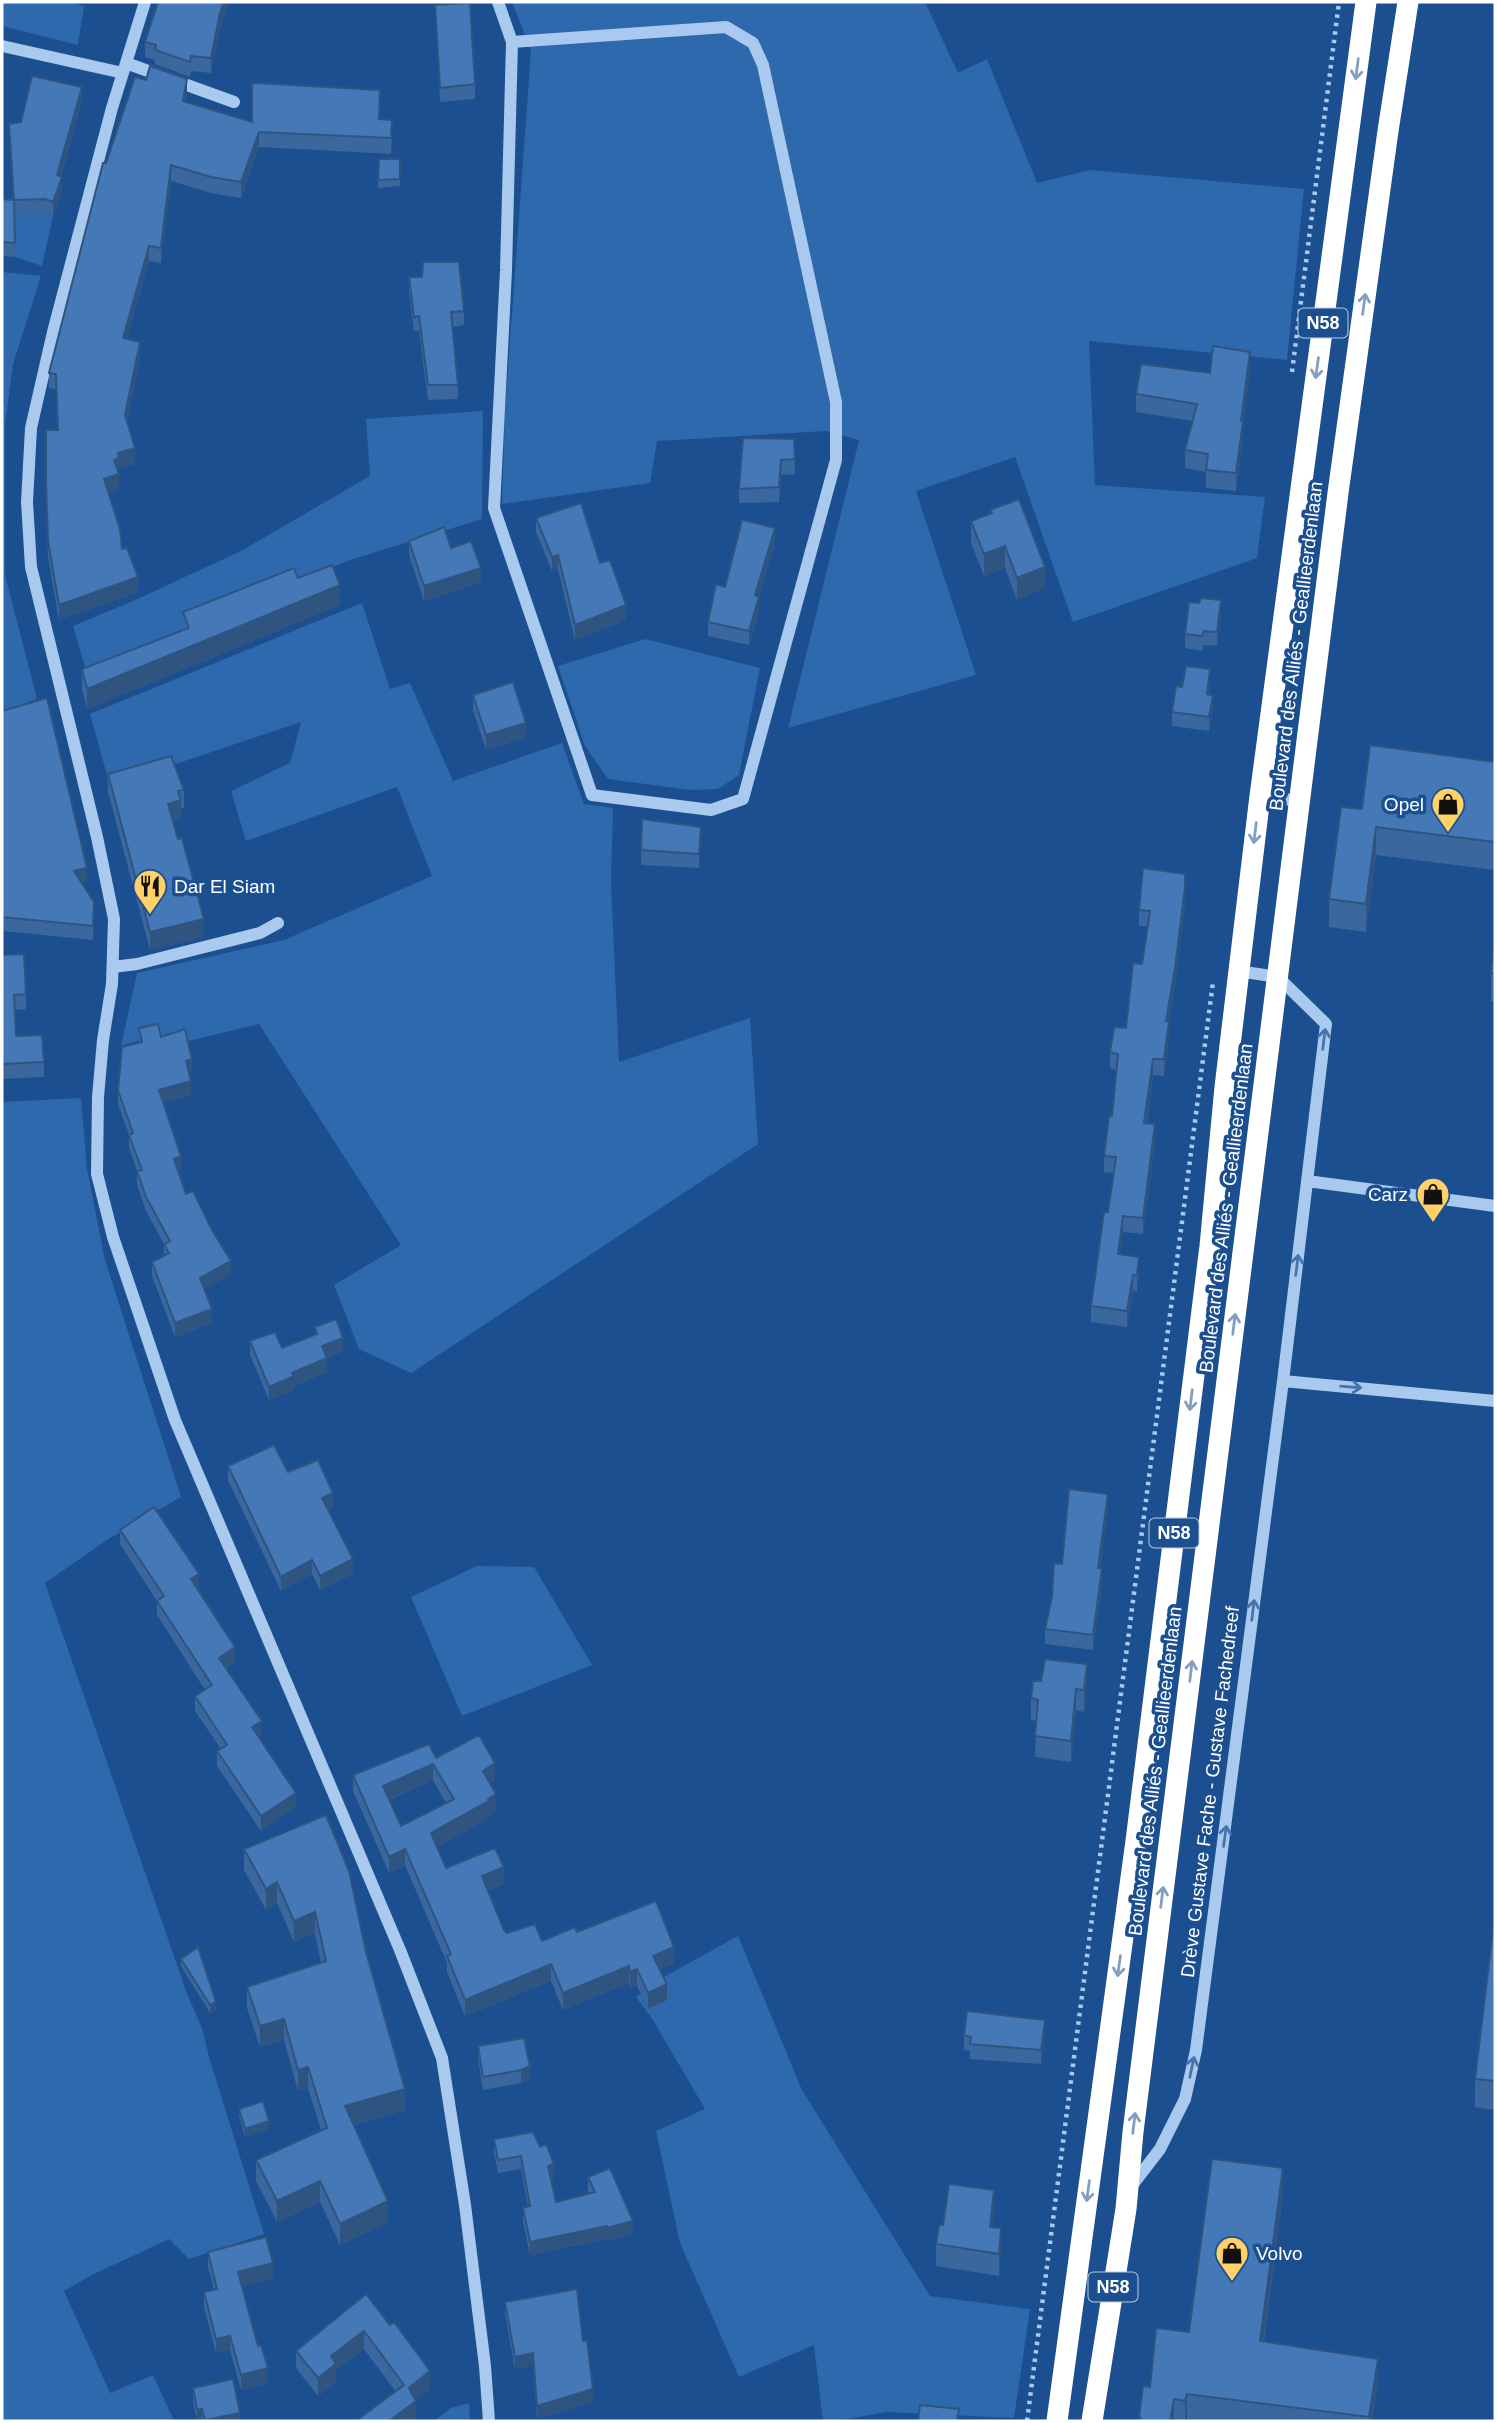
<svg xmlns="http://www.w3.org/2000/svg" width="1497" height="2423" font-family="Helvetica,sans-serif">
<style>
.green{fill:#2e69ad}
.lines{fill:none;stroke-linecap:round;stroke-linejoin:round}
.path{stroke:#a9c9ee;stroke-width:4.5;stroke-dasharray:3.5 5;stroke-linecap:butt}
.minor{stroke:#a9c9ee;stroke-width:12}
.highway{stroke:#fff;stroke-width:21}
.wall{fill:#3a679d;fill-rule:evenodd}
.shaded-wall{fill:#305480}
.building{fill:#4478b7;stroke:#305480;stroke-width:2;fill-rule:evenodd}
.oneway{stroke:#829ec1}
.oneway2{stroke:#4674ac}
.labels{text-anchor:middle;dominant-baseline:central;stroke-width:7;stroke-linejoin:round;paint-order:stroke}
.shield{fill:#1b4f8f;stroke:#bbcadd;stroke-width:2}
.shield-label{font-size:18px;font-weight:bold;fill:#fff}
.street-label{font-size:19px;fill:#fff;stroke:#1b4f8f}
.poi-label{font-size:19px;fill:#fff;stroke:#1b4f8f;text-anchor:end}
</style>
<rect width="100%" height="100%" fill="#1b4f8f"/>
<path class="green" d="M2,2H71L84,6L78,45L2,26Z
M512,2H925L958,73L987,59L1037,183L1090,170L1304,189L1287,360L1089,341L1095,485L1265,497L1257,558L1073,622L1015,457L916,491L976,675L788,728L859,440L826,431L657,441L650,483L502,504L505,412L531,50Z
M30,209L53,216L42,266L15,257L14,214H30Z
M2,272L41,276L13,364L5,424V575L37,699L2,712Z
M483,411L482,519L347,561L176,632V637L86,671L73,626L133,601L241,551L370,476L366,419Z
M362,603L390,689L410,683L453,781L562,743L584,804L613,808L611,882L619,1062L750,1018L758,1144L411,1373L359,1349L334,1285L401,1245L259,1024L163,1047L160,1034L121,1046L137,973L284,940L432,876L397,787L246,841L231,791L290,763L301,722L110,786L90,714Z
M645,639L760,668L739,775L718,789L690,790L608,779L585,746L558,666Z
M81,1098L87,1169L105,1260L181,1497L107,1540L45,1583L186,1991L203,2031L209,2057L264,2234L189,2259L169,2239L92,2275L64,2291L110,2393L153,2375L174,2421H2V1102Z
M477,1566L534,1567L592,1665L462,1716L411,1597Z
M738,1936L802,2090L930,2296L1030,2309L1014,2418L886,2412L836,2421H823L814,2345L739,2377L680,2243L656,2131L705,2109L653,2020L636,1997L664,1977Z
M469,2403L470,2421H434L451,2408Z"/>
<g class="lines">
<path class="path" d="M1292,372L1339,2
M1027,2421L1213,982"/>
<path class="minor" d="M145,2L112,108L53,332L31,428L27,502L31,567L97,837L114,919L112,984L103,1040L98,1097L97,1174L113,1237L175,1420L400,1950L442,2058L465,2205L485,2366L489,2421
M498,2L512,42L506,270L494,508L592,795L711,810L743,799L836,460V402L763,65L753,43L726,27L512,42
M2,46L123,73
M126,63L234,102
M1260,796L1299,801
M113,967L137,964L260,933L278,923
M1307,1181L1495,1206
M1283,1381L1495,1401
M1130,2188L1160,2149L1185,2099L1196,2050L1283,1381L1326,1024L1278,977L1238,971"/>
<path class="highway" d="M1057,2421L1136,1841L1210,1246L1225,1087L1260,796L1366,2
M1092,2421L1126,2209L1133,2132L1338,493L1388,131L1408,2"/>
</g>
<path class="wall" d="M158,2H229L220,28L211,73L191,71L190,77L155,64V60L145,57V42Z
M435,5L475,84V99L440,102Z
M187,94L186,102L252,122L380,105L379,119L392,136L391,154L259,147L241,198L211,193L171,181L161,263L149,261L127,339L140,358L127,422L135,464L119,468V489L108,493L122,549L138,592L59,620L48,557L46,499V430H57L56,389L49,388V373L106,163Z
M82,101L61,177L62,191L53,216L45,214H14L15,257L2,256V199L13,200L9,124L21,122Z
M379,159H400V186L378,188Z
M409,277L464,311V325L452,327L458,385V399L428,400L419,331H414L409,292Z
M1250,370L1243,425V439L1236,491L1206,488V472L1185,468V450L1193,421L1136,412V394L1210,373Z
M794,439L795,474L781,475L779,502L739,503V489Z
M990,510L1045,588L1017,600L1005,568L984,576L971,543V521L990,514Z
M536,518L600,563L626,620L575,640L558,569L552,571L536,532Z
M409,541L451,548L481,582L424,601L409,555Z
M775,542L759,597V611L749,645L708,636V622L725,587Z
M298,578L340,605L87,709L82,689V669L183,630V612Z
M1199,603L1221,615L1217,646L1204,645L1202,651L1185,648V634Z
M1210,684L1209,695L1213,711L1209,731L1172,726V712L1182,687Z
M473,695L526,737L486,750L473,710Z
M2,711L87,882L82,883L94,916L93,940L2,931Z
M1495,762V870L1376,855L1366,932L1329,927V899L1362,809Z
M108,774L184,790V808H181V818L173,821L204,937L150,950L108,792Z
M701,841L699,868L641,865V850Z
M1185,903L1175,985L1169,1021V1038L1164,1076L1153,1075L1147,1123L1155,1141L1143,1234L1123,1232L1120,1254L1139,1273L1137,1292L1133,1291L1127,1327L1091,1322V1306L1114,1173L1104,1172V1156L1112,1116L1116,1070L1110,1068V1052L1126,1028L1142,964L1148,927L1139,926V910Z
M1495,934V1001H1491V973Z
M2,955L26,994V1009L15,1010L16,1036L44,1062V1077L2,1079Z
M139,1028L161,1037L192,1073H190L191,1095L163,1103L181,1170L178,1171L186,1194L231,1274L204,1289L212,1323L175,1337L152,1276V1262L164,1256V1244L146,1211L137,1185V1171L129,1148V1135L118,1104V1090L139,1042Z
M315,1327L343,1351L327,1358V1372L294,1386V1390L269,1400L250,1355V1341L282,1348L315,1335Z
M228,1466L288,1472L333,1508L328,1510L353,1574L320,1590L312,1574L281,1591L228,1480Z
M1108,1509L1100,1568L1102,1583L1093,1650L1045,1644V1629L1062,1564Z
M120,1530L199,1588L198,1589L235,1661L226,1668L262,1736L259,1737L296,1807L261,1831L217,1766V1751L221,1749L195,1711V1696L205,1690L157,1615V1601L120,1544Z
M1087,1686L1084,1712L1076,1710L1071,1762L1035,1757L1036,1721L1031,1720V1698Z
M436,1758L495,1780L490,1783L496,1811L489,1815V1818L437,1847L446,1868L504,1884L488,1891L504,1930L507,1933L542,1941L577,1932L674,1964L660,1969L667,2000L648,2009L637,1986L630,1988L629,1983L563,2010L551,1981L465,2016L447,1972V1963L405,1865L389,1873L353,1791V1775ZM433,1780L446,1803L401,1826L389,1800Z
M244,1849L366,1952L405,2110L353,2125L388,2222L340,2245L320,2202L277,2222L256,2181V2160L321,2130L308,2088L298,2091L284,2040L260,2047L247,2008V1987L321,1963L315,1933L294,1942L277,1903L266,1910L244,1870Z
M1495,1914V2110L1475,2107V2079Z
M181,1959L216,2010L210,2013L181,1966Z
M1045,2034L1041,2064L970,2059V2051L964,2050V2035Z
M524,2038L530,2079L521,2083L483,2090L478,2059V2046Z
M239,2109L269,2129L245,2137L239,2116Z
M494,2139L554,2177L551,2179L556,2202L589,2194L588,2190V2177L633,2234L607,2241V2239L530,2255L523,2221V2208L528,2207L521,2169L498,2173L494,2153Z
M1283,2194L1264,2342L1378,2385L1372,2421H1199L1187,2420L1186,2421H1139V2417L1150,2387L1189,2332Z
M994,2211L992,2227L1001,2250L999,2276L936,2266V2244L943,2225Z
M208,2252L273,2278L242,2286L268,2383L241,2390L230,2350L216,2353L204,2307V2292L214,2290L208,2267Z
M366,2294L430,2389L416,2400V2419L364,2349L336,2370V2382L318,2396L296,2368V2351Z
M505,2302L583,2341L593,2402L537,2419L533,2365L515,2369L505,2314Z
M193,2388L240,2421H197L193,2402Z"/>
<path class="shaded-wall" d="M224,2H229L220,28L211,73V58L220,13Z
M187,79V94L183,117V101Z
M82,87V101L57,190V175Z
M259,132V147L241,198V182Z
M171,165V181L161,263V248Z
M62,177V191L53,216V202Z
M149,246V261L123,354V338Z
M140,342V358L125,431V415Z
M1250,352V370L1243,425V439L1236,491V473L1241,421Z
M135,448V464L119,468V473L114,460L118,453Z
M119,474V489L104,494V479Z
M775,528V542L759,597V611L749,645V631L755,595Z
M1005,546V568L984,576V554Z
M558,555V569L552,571V557Z
M1045,567V588L1017,600V578Z
M481,568V582L424,601V586Z
M138,577V592L59,620V605Z
M340,585V605L87,709V689Z
M1221,600V615L1217,646V632Z
M626,605V620L575,640V625Z
M1210,669V684L1207,709V694Z
M1213,696V711L1209,731V717Z
M526,723V737L486,750V735Z
M181,800V818L168,822V804Z
M701,827V841L699,868V854Z
M1376,827V855L1366,932V904Z
M87,868V882L74,885V871Z
M1185,887V903L1175,985L1166,1037V1021Z
M204,919V937L150,950V932Z
M1169,1021V1038L1164,1076V1059Z
M192,1059V1073L186,1074V1061Z
M1153,1059V1075L1144,1139V1123Z
M191,1081V1095L159,1104V1090Z
M1155,1124V1141L1143,1234V1218Z
M181,1156V1170L174,1173V1159Z
M1123,1216V1232L1118,1270V1254Z
M1139,1257V1273L1137,1292V1275Z
M231,1261V1274L200,1292V1278Z
M1133,1275V1291L1127,1327V1311Z
M212,1309V1323L175,1337V1323Z
M343,1338V1351L322,1360V1346Z
M327,1358V1372L294,1386V1390L269,1400V1387L292,1373Z
M333,1493V1508L322,1512V1498Z
M1108,1494V1509L1098,1582V1568Z
M353,1559V1574L320,1590V1576Z
M312,1560V1574L281,1591V1577Z
M1102,1568V1583L1093,1650V1635Z
M199,1574V1588L191,1593V1579Z
M235,1647V1661L219,1672V1658Z
M1087,1664V1686L1084,1712V1690Z
M1076,1689V1710L1071,1762V1741Z
M262,1721V1736L252,1742V1727Z
M495,1763V1780L483,1787V1771Z
M433,1764V1780L383,1802V1786Z
M296,1793V1807L261,1831V1816Z
M496,1794V1811L489,1815V1818L431,1850V1833Z
M405,1849V1865L389,1873V1857Z
M504,1867V1884L482,1893V1876Z
M277,1882V1903L266,1910V1889Z
M315,1912V1933L294,1942V1921Z
M674,1947V1964L653,1972V1956Z
M551,1964V1981L465,2016V2000Z
M629,1966V1983L563,2010V1993Z
M637,1969V1986L630,1988V1972Z
M667,1984V2000L648,2009V1993Z
M216,2002V2010L210,2013V2005Z
M284,2019V2040L260,2047V2026Z
M1045,2020V2034L1041,2064V2050Z
M530,2066V2079L521,2083V2070Z
M308,2067V2088L298,2091V2070Z
M405,2089V2110L345,2127V2106Z
M269,2121V2129L245,2137V2129Z
M554,2164V2177L548,2180V2166Z
M1283,2168V2194L1260,2367V2341Z
M320,2181V2202L277,2222V2201Z
M994,2190V2211L990,2248V2227Z
M388,2201V2222L340,2245V2224Z
M633,2221V2234L607,2241V2228Z
M607,2226V2239L530,2255V2242Z
M1001,2228V2250L999,2276V2254Z
M273,2263V2278L238,2287V2272Z
M364,2331V2349L336,2370V2382L318,2396V2378L331,2356Z
M230,2336V2350L216,2353V2339Z
M533,2353V2365L515,2369V2357Z
M1378,2359V2385L1372,2421H1369Z
M268,2368V2383L241,2390V2375Z
M430,2371V2389L409,2406V2388Z
M593,2389V2402L537,2419V2406Z
M1187,2394V2420L1185,2421V2401Z
M1174,2399V2421H1170Z
M416,2401V2419L413,2421H389Z
M202,2409V2421H197V2410Z
M240,2413V2421H205V2420Z"/>
<path class="building" d="M158,2H224L220,13L211,58L191,56L190,62L155,50L156,45L145,42Z
M470,3L475,84L440,88L435,5Z
M150,66L187,79L183,101L252,122V83L380,90L379,119L392,120L391,138L259,132L241,182L211,177L171,165L161,248L149,246L123,338L140,342L125,415L135,448L118,453L119,458L114,460L119,474L104,479L120,529L122,549L127,548L138,577L59,605L48,541L46,484V430H58L56,374L49,373L103,163H106L135,77L146,80Z
M32,76L82,87L57,175L62,177L53,202L45,199L14,200L9,124L21,122Z
M379,159H400V179L378,180Z
M2,199L14,200L15,243L2,242Z
M423,262H459L464,311L451,312L458,385H428L419,316L414,317L409,277H422Z
M1213,346L1250,352L1241,421L1243,422L1236,473L1206,470L1208,454L1185,450L1197,404L1136,394L1141,364L1210,373Z
M743,438L794,439L795,459L781,460L779,487L739,489Z
M1019,499L1045,567L1017,578L1005,546L984,554L971,521L992,513L990,510Z
M581,503L600,563L610,560L626,605L575,625L558,555L552,557L536,518Z
M742,520L775,528L755,595L759,597L749,631L708,622L716,584L725,587Z
M444,527L451,548L471,541L481,568L424,586L409,541Z
M332,565L340,585L87,689L82,669L189,628L183,612L294,568L298,578Z
M1201,598L1221,600L1217,632L1204,631L1202,636L1185,634L1189,602L1199,603Z
M1186,666L1210,669L1207,694L1213,696L1209,717L1172,712L1176,686L1182,687Z
M513,682L526,723L486,735L473,695Z
M47,698L87,868L74,871L94,902L93,926L2,917V711Z
M1370,745L1495,762V842L1376,827L1366,904L1329,899L1341,807L1362,809Z
M171,756L184,790L178,791L181,800L168,804L178,839L182,838L204,919L150,932L108,774Z
M642,819L701,827L699,854L641,850Z
M1143,868L1185,874V887L1175,968L1166,1021H1169L1164,1059H1153L1144,1123L1155,1124L1143,1218L1123,1216L1118,1254L1139,1257L1137,1275H1133L1127,1311L1091,1306L1104,1212H1108L1116,1157L1104,1156L1109,1116H1112L1118,1054L1110,1052L1114,1027L1126,1028L1133,963L1142,964L1150,911L1139,910Z
M1495,934V973H1491Z
M24,954L26,994L14,995L16,1036L42,1035L44,1062L2,1064V955Z
M158,1024L161,1037L185,1029L192,1059L186,1061L191,1081L159,1090L181,1156L174,1159L186,1194L193,1191L212,1230L231,1261L200,1278L212,1309L175,1323L152,1262L169,1253L164,1244L170,1241L146,1197L137,1171L142,1170L129,1135L133,1133L118,1090L122,1047L142,1042L139,1028Z
M336,1319L343,1338L322,1346L327,1358L292,1373L294,1376L269,1387L250,1341L275,1332L282,1348L317,1334L315,1327Z
M274,1445L288,1472L318,1460L333,1493L322,1498L353,1559L320,1576L312,1560L281,1577L228,1466Z
M1069,1489L1108,1494L1098,1568H1102L1093,1635L1045,1629L1052,1597L1054,1563L1062,1564Z
M154,1507L199,1574L191,1579L235,1647L219,1658L262,1721L252,1727L296,1793L261,1816L217,1751L227,1745L195,1696L212,1685L157,1601L164,1596L120,1530Z
M1045,1659L1087,1664L1084,1690L1076,1689L1071,1741L1035,1736L1038,1700L1031,1698L1033,1681H1041Z
M479,1735L495,1763L483,1771L496,1794L488,1799L489,1801L431,1833L446,1868L495,1848L504,1867L482,1876L504,1930L507,1933L535,1924L542,1941L575,1927L577,1932L656,1901L674,1947L653,1956L667,1984L648,1993L637,1969L630,1972L629,1966L563,1993L551,1964L465,2000L447,1956L451,1954L405,1849L389,1857L353,1775L429,1744L436,1758ZM433,1764L454,1799L401,1826L383,1786Z
M326,1815L349,1871L366,1952L405,2089L345,2106L388,2201L340,2224L320,2181L277,2201L256,2160L327,2128L308,2067L298,2070L284,2019L260,2026L247,1987L326,1961L315,1912L294,1921L277,1882L266,1889L244,1849Z
M1495,1914V2081L1475,2079Z
M198,1947L216,2002L210,2005L181,1959Z
M967,2011L1045,2020L1041,2050L970,2044L971,2037L964,2035Z
M524,2038L530,2066L521,2070L483,2077L478,2046Z
M263,2101L269,2121L245,2129L239,2109Z
M533,2132L540,2147L546,2144L554,2164L548,2166L556,2202L595,2192L588,2177L610,2168L633,2221L607,2228V2226L530,2242L523,2208L530,2206L521,2156L498,2160L494,2139Z
M1212,2159L1283,2168L1260,2341L1378,2359L1369,2417L1187,2394L1185,2401L1174,2399L1170,2421H1141V2418L1139,2417L1143,2386L1150,2387L1156,2328L1189,2332Z
M949,2184L994,2190L990,2227L1001,2228L999,2254L936,2244L939,2225H943Z
M266,2237L273,2263L238,2272L258,2346L261,2345L268,2368L241,2375L230,2336L216,2339L204,2292L217,2289L208,2252Z
M577,2289L583,2341L587,2340L593,2389L537,2406L533,2353L515,2357L505,2302Z
M366,2294L390,2325L394,2322L430,2371L409,2388L416,2401L389,2421H356L404,2385L364,2331L331,2356L336,2364L318,2378L296,2351Z
M233,2379L240,2413L205,2420L202,2409L197,2410L193,2388Z
M920,2405L959,2409L957,2421H918Z"/>
<defs><path id="oneway-shaft" d="M-6 0H5M1.5-3L5.5 0L1.5 3" fill="none" stroke-width="1.6" stroke-linecap="round" stroke-linejoin="round" transform="scale(1.75)"/></defs>
<g class="oneway">
<use href="#oneway-shaft" transform="translate(1357 69) rotate(97)"/>
<use href="#oneway-shaft" transform="translate(1364 304) rotate(-82)"/>
<use href="#oneway-shaft" transform="translate(1317 368) rotate(98)"/>
<use href="#oneway-shaft" transform="translate(1255 833) rotate(97)"/>
<use href="#oneway-shaft" transform="translate(1234 1324) rotate(-83)"/>
<use href="#oneway-shaft" transform="translate(1191 1400) rotate(97)"/>
<use href="#oneway-shaft" transform="translate(1191 1671) rotate(-83)"/>
<use href="#oneway-shaft" transform="translate(1162 1897) rotate(-83)"/>
<use href="#oneway-shaft" transform="translate(1119 1966) rotate(98)"/>
<use href="#oneway-shaft" transform="translate(1134 2123) rotate(-83)"/>
<use href="#oneway-shaft" transform="translate(1088 2191) rotate(98)"/>
</g>
<g class="oneway2">
<use href="#oneway-shaft" transform="translate(1324 1039) rotate(-83)"/>
<use href="#oneway-shaft" transform="translate(1297 1265) rotate(-83)"/>
<use href="#oneway-shaft" transform="translate(1351 1387) rotate(5)"/>
<use href="#oneway-shaft" transform="translate(1253 1610) rotate(-83)"/>
<use href="#oneway-shaft" transform="translate(1225 1836) rotate(-82)"/>
<use href="#oneway-shaft" transform="translate(1192 2067) rotate(-78)"/>
</g>
<defs>
<symbol id="shop-pin" viewBox="-11 -11 22 30"><path d="M0 17L-7.5 6A9.5 9.5 0 1 1 7.5 6Z" fill="#ffd166" stroke="#1b4f8f"/><path d="M-5-2.5h2.3a2.7 3.5 0 0 1 5.4 0H5L5.5 6h-11ZM-1.5-2.5h3a1.5 2.3 0 0 0-3 0Z" fill="#111"/></symbol>
<symbol id="restaurant-pin" viewBox="-11 -11 22 30"><path d="M0 17L-7.5 6A9.5 9.5 0 1 1 7.5 6Z" fill="#ffd166" stroke="#1b4f8f"/><path d="M-5-6h1v4h1v-4h1v4h1v-4h1v5L-1.5 .5V6h-2V.5L-5-1ZM5-6V6H3V1.5H1.5Q1.5-4 5-6Z" fill="#111"/></symbol>
</defs>
<g fill-rule="evenodd">
<use href="#shop-pin" x="1429" y="785" width="38" height="52"/>
<use href="#restaurant-pin" x="131" y="867" width="38" height="52"/>
<use href="#shop-pin" x="1414" y="1175" width="38" height="52"/>
<use href="#shop-pin" x="1213" y="2234" width="38" height="52"/>
</g>
<g class="labels">
<g class="shield">
<rect x="1298.5" y="308.5" width="49" height="29" rx="5"/>
<rect x="1149.5" y="1518.5" width="49" height="29" rx="5"/>
<rect x="1088.5" y="2272.5" width="49" height="29" rx="5"/>
</g>
<g class="shield-label">
<text x="1323" y="323">N58</text>
<text x="1174" y="1533">N58</text>
<text x="1113" y="2287">N58</text>
</g>
<g class="street-label">
<text transform="translate(1296 646) rotate(-83)">Boulevard des Alliés - Geallieerdenlaan</text>
<text transform="translate(1226 1208) rotate(-83)">Boulevard des Alliés - Geallieerdenlaan</text>
<text transform="translate(1155 1771) rotate(-83)">Boulevard des Alliés - Geallieerdenlaan</text>
<text transform="translate(1210 1792) rotate(-83)">Drève Gustave Fache - Gustave Fachedreef</text>
</g>
<g class="poi-label">
<text x="1424" y="804">Opel</text>
<text x="174" y="886" text-anchor="start">Dar El Siam</text>
<text x="1408" y="1194">Carz</text>
<text x="1256" y="2253" text-anchor="start">Volvo</text>
</g>
</g>
<rect width="1497" height="2423" fill="none" stroke="#ffffff" stroke-width="7"/>
</svg>
